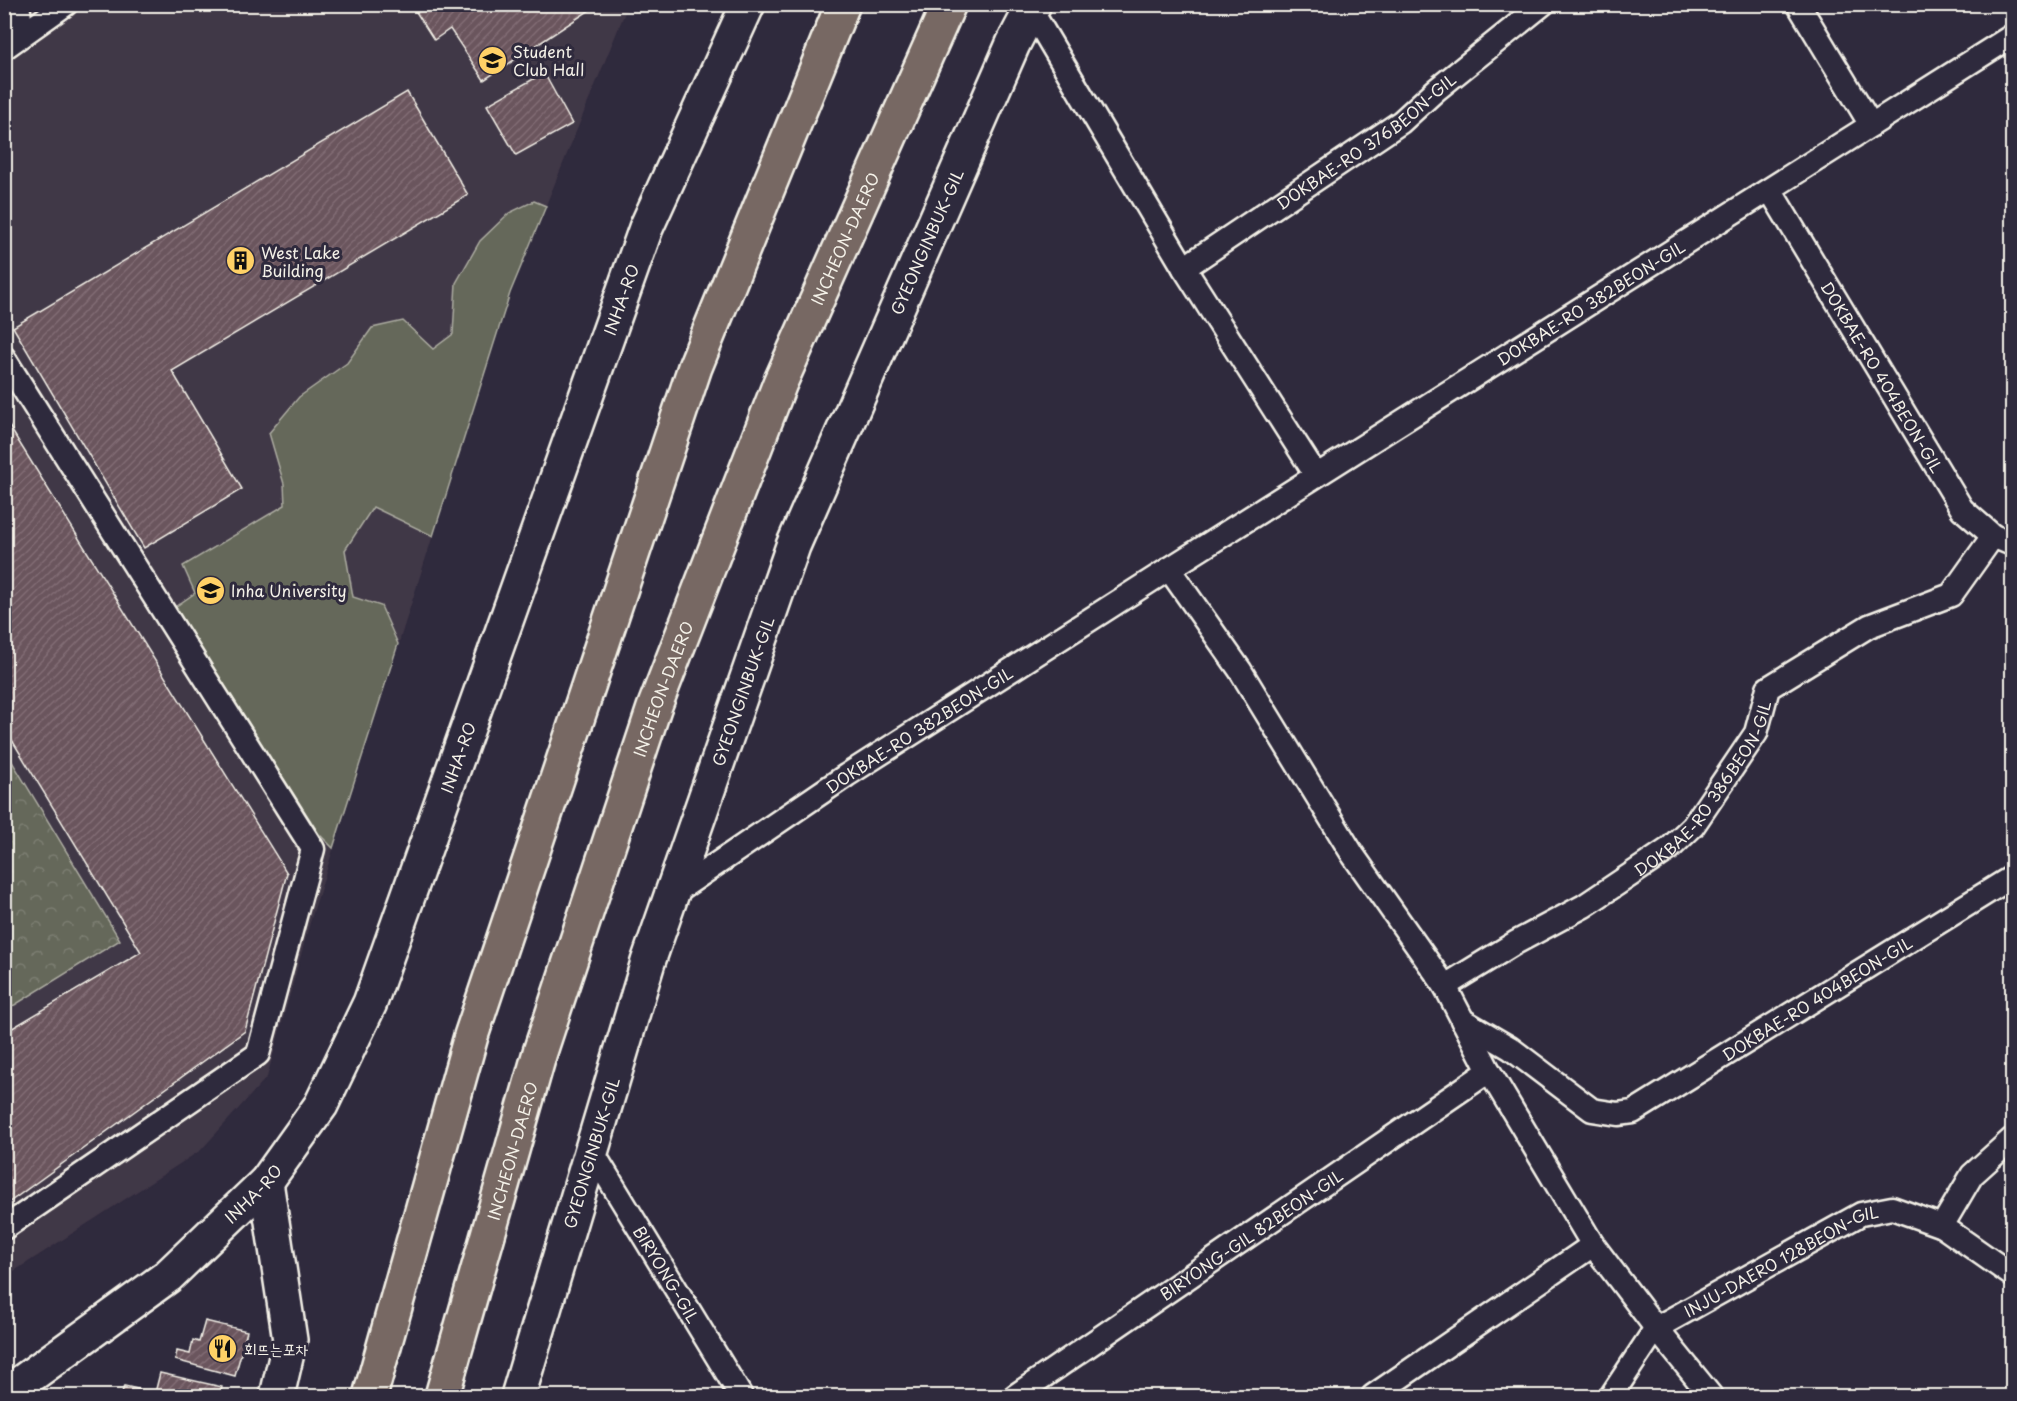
<svg xmlns="http://www.w3.org/2000/svg" width="2017" height="1401" font-family="'Playpen Sans','Poor Story',sans-serif">
<style>
.built{fill:#413747}
.forest{fill:url(#forest-crowns);stroke:#acaca1;stroke-width:1.5}
.park{fill:#65685a;stroke:#acaca1;stroke-width:1.5}
.building{fill:url(#building-hatch);stroke:#f4f1e8;stroke-width:1.5}
.lines{fill:none;stroke-linecap:round;stroke-linejoin:round}
.lane-casing{stroke:#f4f1e8;stroke-width:27}
.street-casing{stroke:#f4f1e8;stroke-width:38}
.secondary-casing{stroke:#f4f1e8;stroke-width:38}
.highway-casing{stroke:#f4f1e8;stroke-width:38}
.lane{stroke:#2f2a3d;stroke-width:22}
.street{stroke:#2f2a3d;stroke-width:33}
.secondary{stroke:#2f2a3d;stroke-width:33}
.highway{stroke:#776864;stroke-width:33}
.labels{text-anchor:middle;dominant-baseline:central;stroke-width:6;stroke-linejoin:round;paint-order:stroke}
.poi-label{font-size:16px;fill:#f4f1e8;stroke:#2f2a3d;text-anchor:start}
.street-label{font-size:16px;fill:#f4f1e8;stroke:#2f2a3d}
</style>
<defs>
<pattern id="forest-crowns" width="20" height="18" patternUnits="userSpaceOnUse" patternTransform="scale(1.5)"><rect width="20" height="18" fill="#65685a"/><path d="M2 6a3 3 0 1 1 6 0M12 15a3 3 0 1 1 6 0" fill="none" stroke="#7c7e72"/></pattern>
<pattern id="building-hatch" width="6" height="6" patternUnits="userSpaceOnUse" patternTransform="scale(1.5)"><rect width="6" height="6" fill="#6b545d"/><path d="M-1 1l2-2M0 6l6-6M5 7l2-2" fill="none" stroke="#816d74"/></pattern>
</defs>
<rect width="100%" height="100%" fill="#2f2a3d"/>
<filter id="ink" filterUnits="userSpaceOnUse"><feTurbulence type="fractalNoise" baseFrequency=".0167" numOctaves="2"/><feDisplacementMap in="SourceGraphic" scale="12" xChannelSelector="R" yChannelSelector="G"/><feConvolveMatrix kernelMatrix="1 2 1 2 8 2 1 2 1" color-interpolation-filters="sRGB"/></filter>
<g filter="url(#ink)">
<path class="built" d="M5,5H628L510,293L311,919L267,1077L201,1150L5,1277Z"/>
<path class="forest" d="M5,750L120,940L5,1011H4Z"/>
<path class="park" d="M534,201L546,206L510,293L433,536L373,507L345,550L353,597L381,606L398,644L333,848L319,834L175,607L195,593L183,566L285,505L284,484L269,433L299,397L347,363L372,328L403,321L433,349L453,334L456,283L480,241L509,213Z"/>
<path class="building" d="M411,4H599L484,80L450,29L434,40Z
M544,73L572,124L516,155L487,105Z
M407,92L468,195L172,371L242,489L144,548L13,327Z
M4,418L287,873L245,1031L4,1206V1033L141,952L4,727Z
M205,1321L247,1331L235,1376L175,1360L177,1351L190,1354L193,1340L199,1342Z
M160,1373L222,1387L220,1396H121L124,1386L155,1393Z"/>
<g class="lines">
<defs>
<g id="lane">
<path d="M18,4L22,34"/>
<path d="M1798,4L1871,125"/>
<path d="M1031,10L1184,268L1316,475"/>
<path d="M4,48L66,4"/>
<path id="s1" d="M1770,190L1962,509L1993,536L2012,544"/>
<path id="s2" d="M1184,268L1401,122L1436,90L1543,4"/>
<path d="M4,358L313,849L258,1054L4,1228"/>
<path d="M1169,569L1240,670L1353,855L1445,986L1489,1071L1593,1245L1656,1328L1711,1396"/>
<path id="s3" d="M671,895L847,775L1169,569L2012,36"/>
<path id="s4" d="M1445,986L1515,943L1584,906L1669,849L1693,826L1756,733L1768,688L1869,626L1951,595L1993,536"/>
<path id="s5" d="M1462,1020L1510,1048L1592,1110L1618,1114L1633,1112L2012,877"/>
<path id="s6" d="M592,1151L741,1396"/>
<path d="M1942,1226L1972,1175L2012,1139"/>
<path id="s7" d="M1015,1396L1489,1071"/>
<path d="M1373,1396L1593,1245"/>
<path id="s8" d="M1611,1396L1656,1328L1861,1214L1892,1208L1942,1226L2012,1275"/>
</g>
<g id="street">
<path d="M266,1182L290,1340L277,1396"/>
<path id="s9" d="M518,1396L648,962L793,546L1013,44L1034,4"/>
</g>
<g id="secondary">
<path id="s10" d="M4,1395L168,1276L266,1182L321,1105L370,1003L646,228L748,4"/>
</g>
<g id="highway">
<path d="M370,1396L471,1036L695,367L843,4"/>
<path id="s11" d="M442,1396L540,1052L654,708L780,383L949,4"/>
</g>
</defs>
<use href="#lane" class="lane-casing"/>
<use href="#street" class="street-casing"/>
<use href="#secondary" class="secondary-casing"/>
<use href="#highway" class="highway-casing"/>
<use href="#lane" class="lane"/>
<use href="#street" class="street"/>
<use href="#secondary" class="secondary"/>
<use href="#highway" class="highway"/>
</g>
</g>
<defs>
<symbol id="university-disc" viewBox="-11 -11 22 22"><circle r="9.5" fill="#ffd166" stroke="#2f2a3d"/><path d="M0-5L7-2L0 1L-7-2ZM-4 1L0 2.5L4 1V4Q0 6-4 4Z" fill="#111"/></symbol>
<symbol id="building-disc" viewBox="-11 -11 22 22"><circle r="9.5" fill="#ffd166" stroke="#2f2a3d"/><path d="M-4-6H4V6H1V3H-1V6H-4ZM-2.5-4.3h1.7v1.8h-1.7ZM.8-4.3h1.7v1.8H.8ZM-2.5-1h1.7V.8h-1.7ZM.8-1h1.7V.8H.8Z" fill="#111"/></symbol>
<symbol id="restaurant-disc" viewBox="-11 -11 22 22"><circle r="9.5" fill="#ffd166" stroke="#2f2a3d"/><path d="M-5-6h1v4h1v-4h1v4h1v-4h1v5L-1.5 .5V6h-2V.5L-5-1ZM5-6V6H3V1.5H1.5Q1.5-4 5-6Z" fill="#111"/></symbol>
</defs>
<g fill-rule="evenodd">
<use href="#university-disc" x="476" y="44" width="33" height="33"/>
<use href="#building-disc" x="224" y="244" width="33" height="33"/>
<use href="#university-disc" x="194" y="574" width="33" height="33"/>
<use href="#restaurant-disc" x="206" y="1332" width="33" height="33"/>
</g>
<g class="labels">
<g class="poi-label">
<text x="513" y="51">Student<tspan x="513" dy="18">Club Hall</tspan></text>
<text x="261" y="252">West Lake<tspan x="261" dy="18">Building</tspan></text>
<text x="231" y="590">Inha University</text>
<text x="244" y="1348">회뜨는포차</text>
</g>
<g class="street-label">
<text stroke="none"><textPath href="#s2" startOffset="222">DOKBAE-RO 376BEON-GIL</textPath></text>
<text stroke="none"><textPath href="#s11" startOffset="1227">INCHEON-DAERO</textPath></text>
<text stroke="none"><textPath href="#s9" startOffset="1226">GYEONGINBUK-GIL</textPath></text>
<text stroke="none"><textPath href="#s10" startOffset="1293">INHA-RO</textPath></text>
<text stroke="none"><textPath href="#s3" startOffset="1094">DOKBAE-RO 382BEON-GIL</textPath></text>
<text stroke="none"><textPath href="#s1" startOffset="218">DOKBAE-RO 404BEON-GIL</textPath></text>
<text stroke="none"><textPath href="#s11" startOffset="741">INCHEON-DAERO</textPath></text>
<text stroke="none"><textPath href="#s9" startOffset="740">GYEONGINBUK-GIL</textPath></text>
<text stroke="none"><textPath href="#s3" startOffset="298">DOKBAE-RO 382BEON-GIL</textPath></text>
<text stroke="none"><textPath href="#s10" startOffset="807">INHA-RO</textPath></text>
<text stroke="none"><textPath href="#s4" startOffset="332">DOKBAE-RO 386BEON-GIL</textPath></text>
<text stroke="none"><textPath href="#s5" startOffset="416">DOKBAE-RO 404BEON-GIL</textPath></text>
<text stroke="none"><textPath href="#s11" startOffset="255">INCHEON-DAERO</textPath></text>
<text stroke="none"><textPath href="#s9" startOffset="254">GYEONGINBUK-GIL</textPath></text>
<text stroke="none"><textPath href="#s10" startOffset="321">INHA-RO</textPath></text>
<text stroke="none"><textPath href="#s7" startOffset="286">BIRYONG-GIL 82BEON-GIL</textPath></text>
<text stroke="none"><textPath href="#s8" startOffset="224">INJU-DAERO 128BEON-GIL</textPath></text>
<text stroke="none"><textPath href="#s6" startOffset="144">BIRYONG-GIL</textPath></text>
</g>
</g>
<rect width="2017" height="1401" fill="none" stroke="#2f2a3d" stroke-width="24"/>
<rect x="12" y="12" width="1993" height="1377" fill="none" stroke="#f4f1e8" stroke-width="2" filter="url(#ink)"/>
</svg>
